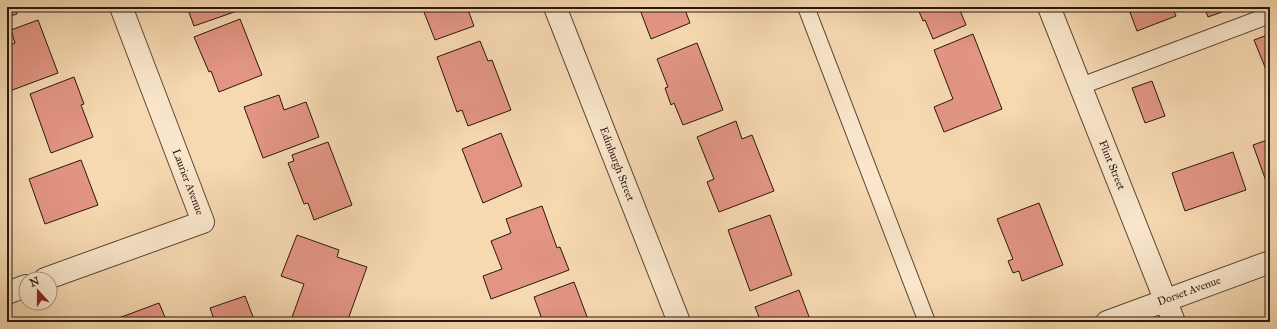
<svg xmlns="http://www.w3.org/2000/svg" width="1277" height="329" font-family="'IM FELL Great Primer',serif">
<style>
.building{fill:#e29583;stroke:#29180e}
.lines{fill:none;stroke-linecap:round;stroke-linejoin:round}
.service-casing{stroke:#5c4837;stroke-width:18}
.minor-casing{stroke:#5c4837;stroke-width:24}
.service{stroke:#f9e6cc;stroke-width:16}
.minor{stroke:#f9e6cc;stroke-width:22}
.labels{text-anchor:middle;dominant-baseline:central;stroke-width:3.5;stroke-linejoin:round;paint-order:stroke}
.street-label{font-size:11px;fill:#29180e;stroke:#f9e6cc}
</style>
<rect width="100%" height="100%" fill="#f6d8b1"/>
<filter id="stains"><feTurbulence type="fractalNoise" baseFrequency=".005" numOctaves="4"/><feColorMatrix values="0 0 0 0 .2 0 0 0 0 .09 0 0 0 0 .02 0 0 0 .5 -.17"/></filter>
<radialGradient id="worn" r=".72"><stop offset=".6" stop-color="#630" stop-opacity="0"/><stop offset="1" stop-color="#630" stop-opacity=".3"/></radialGradient>
<path class="building" d="M7,7H14L17,14L7,17Z
M187,7H236L237,11L194,26Z
M422,7H467L474,26L435,40Z
M639,7H684L690,23L651,39Z
M913,7H962L959,8L966,25L933,39L925,20L923,21L918,9L914,10Z
M1128,7H1172L1176,16L1137,31Z
M1204,7H1236L1208,17Z
M240,19L262,75L219,92L211,71L209,72L194,37Z
M38,20L58,73L7,92V46L15,43L11,30Z
M973,34L1002,109L944,132L934,107L953,99L934,50Z
M1270,34V71L1267,72L1254,40Z
M480,41L488,61L492,60L511,110L468,126L462,110L457,112L437,57Z
M697,43L723,110L683,125L674,103L671,105L665,88L668,87L657,59Z
M74,77L84,104L81,105L93,137L51,153L30,94Z
M1152,81L1165,116L1145,123L1132,88Z
M279,95L284,110L306,102L319,137L263,158L244,107Z
M736,121L742,139L752,135L774,191L719,212L707,182L714,179L697,137Z
M501,133L522,186L483,203L462,149Z
M1270,139V180L1266,181L1253,145Z
M328,142L352,205L314,220L308,203L304,204L288,163L294,161L292,155Z
M1233,152L1246,190L1185,211L1172,173Z
M81,160L98,205L45,224L29,179Z
M1039,203L1063,265L1022,281L1019,271L1013,273L1008,261L1013,259L997,219Z
M542,206L557,248L560,247L569,270L491,299L483,276L502,269L491,241L511,233L506,219Z
M770,215L792,275L750,291L728,230Z
M297,235L339,250L337,257L367,267L347,322H296L291,320L304,284L281,276Z
M574,282L589,322H543L534,297Z
M799,290L811,322H761L755,307Z
M245,296L255,322H215L210,308Z
M159,303L167,322H108Z"/>
<g class="lines">
<defs>
<path id="service" d="M806,7L927,322
M1081,86L1270,15"/>
<path id="minor" d="M555,7L679,322
M1049,7L1174,322
M45,279L203,222L121,7
M7,293L26,286
M1107,322L1270,262"/>
</defs>
<use href="#service" class="service-casing"/>
<use href="#minor" class="minor-casing"/>
<use href="#service" class="service"/>
<use href="#minor" class="minor"/>
</g>
<g class="labels">
<g class="street-label">
<text transform="translate(617 164) rotate(69)">Edinburgh Street</text>
<text transform="translate(1112 165) rotate(68)">Flint Street</text>
<text transform="translate(188 182) rotate(69)">Laurier Avenue</text>
<text transform="translate(1189 291) rotate(-20)">Dorset Avenue</text>
</g>
</g>
<rect width="1277" height="329" fill="none" stroke="#f6d8b1" stroke-width="24"/>
<rect x="8" y="8" width="1261" height="313" fill="none" stroke="#29180e" stroke-width="2"/>
<rect x="12" y="12" width="1253" height="305" fill="none" stroke="#29180e"/>
<g transform="translate(38 291) rotate(339)"><circle r="19" fill="#f9e6cc" stroke="#a69480"/>
<path d="M0-3L7 15L0 10L-7 15Z" fill="#8f2418"/>
<text y="-6" font-size="11" font-weight="bold" text-anchor="middle" fill="#29180e">N</text>
</g>
<rect width="100%" height="100%" filter="url(#stains)"/>
<rect width="100%" height="100%" fill="url(#worn)"/>
</svg>
